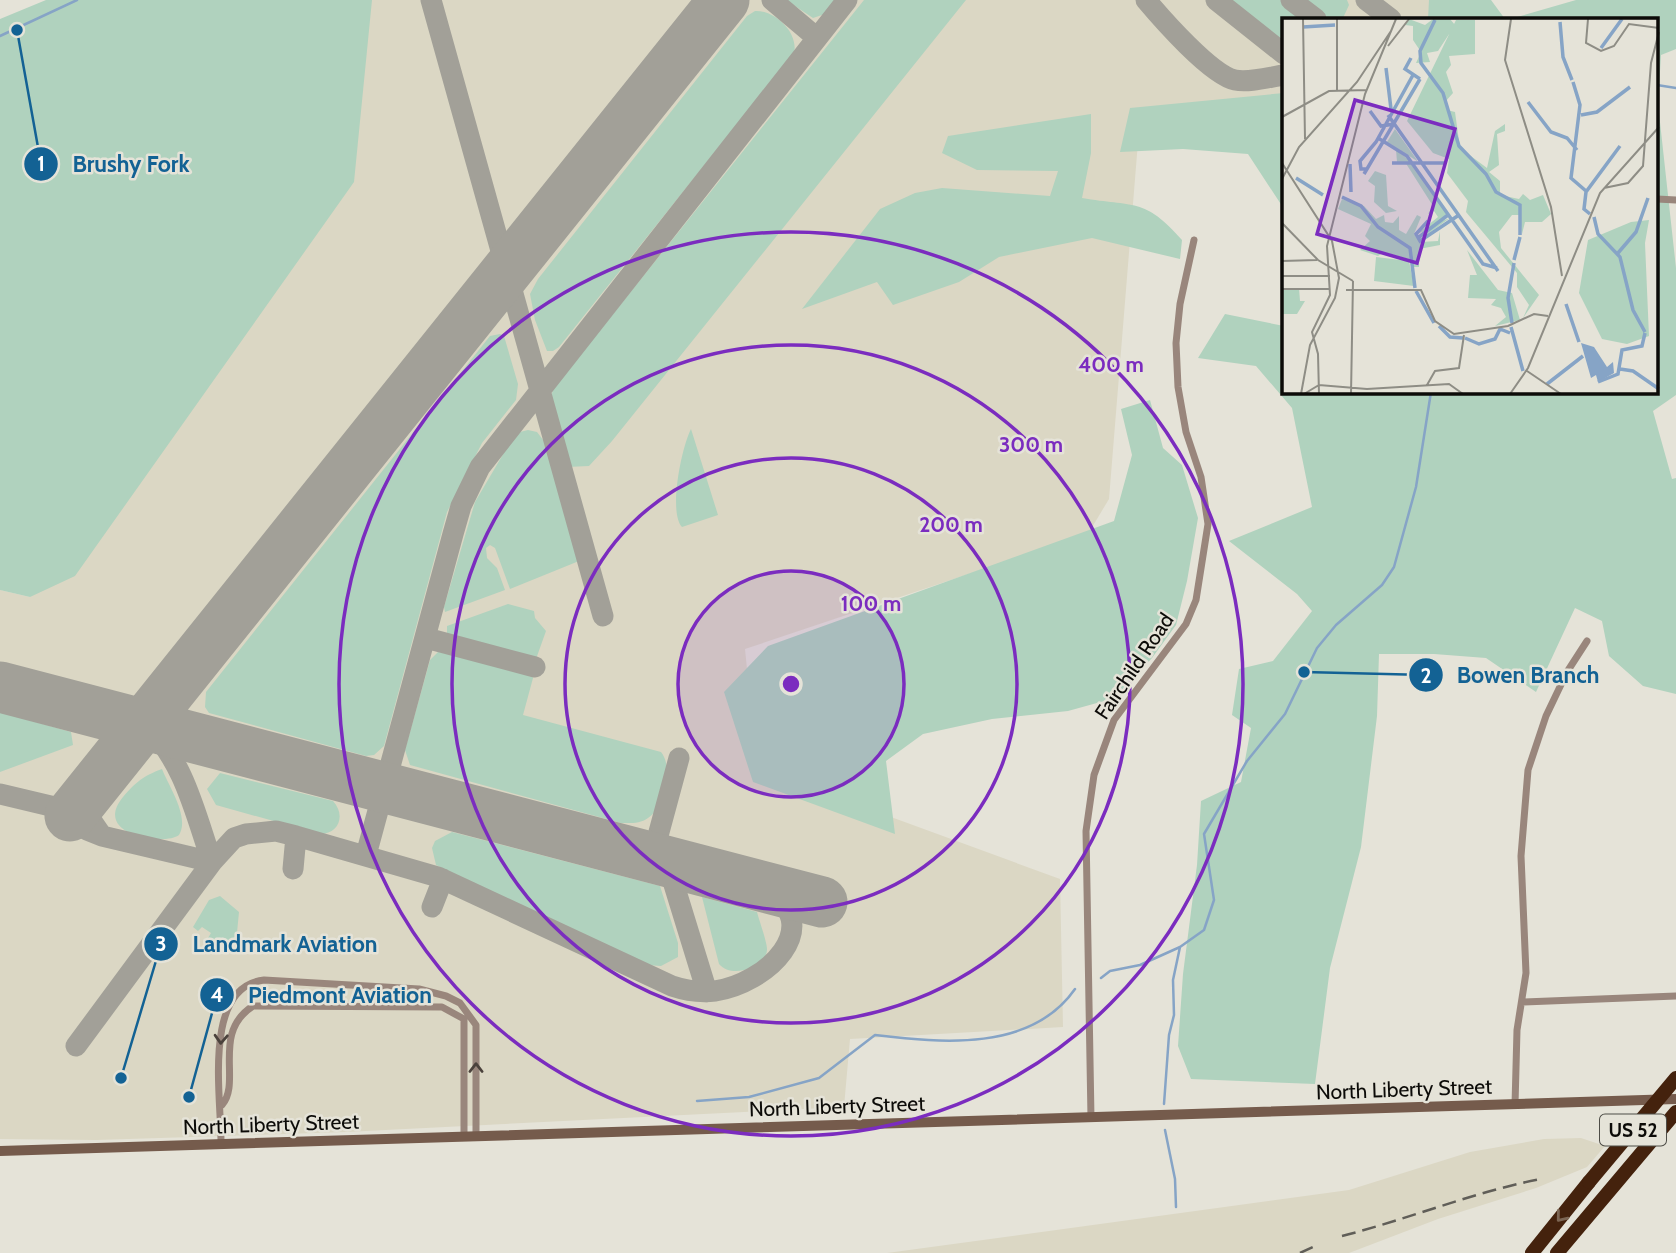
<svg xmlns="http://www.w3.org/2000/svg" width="1676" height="1253" font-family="Cabin,sans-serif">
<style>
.built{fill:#dbd7c4}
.green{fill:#b0d2be}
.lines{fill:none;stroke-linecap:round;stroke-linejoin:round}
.stream{stroke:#86a4c6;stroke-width:2.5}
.taxiway{stroke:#a2a098;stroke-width:21}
.runway{stroke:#a2a098;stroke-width:51}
.minor{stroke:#99867c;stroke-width:7}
.secondary{stroke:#755b4c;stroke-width:10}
.motorway{stroke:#44220d;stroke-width:14}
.rail{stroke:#605e58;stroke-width:2.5;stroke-dasharray:14 7;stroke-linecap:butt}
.motorway-bridge{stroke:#44220d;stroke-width:14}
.oneway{stroke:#4b423c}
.oneway2{stroke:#7c6654}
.ring{fill:none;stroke:#7b2cbf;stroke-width:3.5}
.labels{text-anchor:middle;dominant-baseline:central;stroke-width:5;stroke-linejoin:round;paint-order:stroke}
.shield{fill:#e5e3d8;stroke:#4d4c46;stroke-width:2}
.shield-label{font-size:19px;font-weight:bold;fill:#0c0b08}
.street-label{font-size:21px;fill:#0c0b08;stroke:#e5e3d8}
.inset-river{fill:none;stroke:#86a4c6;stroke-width:3.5}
.inset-road{fill:none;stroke:#8e8d85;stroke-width:2}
.view{fill:#7b2cbf;fill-opacity:0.15;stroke:#7b2cbf;stroke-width:3.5}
.inset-edge{fill:none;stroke:#0c0b08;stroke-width:3.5}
.centre{fill:#7b2cbf;stroke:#e5e3d8;stroke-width:3.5}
.ring-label{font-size:21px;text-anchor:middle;font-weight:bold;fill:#7b2cbf;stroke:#e5e3d8;stroke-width:5;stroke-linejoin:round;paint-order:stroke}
.leader{fill:none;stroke:#136294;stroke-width:2.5}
.callout-dot{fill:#136294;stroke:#e5e3d8;stroke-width:2.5}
.mark-label{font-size:21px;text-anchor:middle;font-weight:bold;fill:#fff}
.callout-label{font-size:23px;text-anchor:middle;font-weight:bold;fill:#136294;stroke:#e5e3d8;stroke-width:5;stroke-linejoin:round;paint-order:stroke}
</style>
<rect width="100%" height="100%" fill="#e5e3d8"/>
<path class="built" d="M342,0H1444L1461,19H1284V140L1138,142L1109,499L1088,534L745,649L757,768L1060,879L1063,1027L850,1039L844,1107L346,1132L96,1140L0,1139V590L30,597Z
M1544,1139L1581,1138L1605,1146L1587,1167L1536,1188L1438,1219L1349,1253H887L1349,1190L1470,1152Z"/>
<path class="green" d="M46,0H372L354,182L75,576L30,597L0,590V19Z
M786,0H837L825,14L813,18Z
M864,0H966L612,441L589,466L567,467L549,407L553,389Z
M1226,0H1283L1307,19H1284V47Z
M1304,0H1347L1349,5L1343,18L1329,19Z
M1429,0H1491L1505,19H1428Z
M1576,0H1676V49L1661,55L1658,104L1676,268V395L1653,411L1672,479L1676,478V694L1643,686L1609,656L1602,621L1575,608L1536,692L1486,658L1434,654H1379L1377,716L1361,847L1330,968L1315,1084L1191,1079L1178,1046L1183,974L1197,865L1201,801L1241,782L1251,728L1232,715L1239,669L1273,661L1312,611L1297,594L1229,541L1312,507L1292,408L1256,366L1198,358L1225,314L1284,326V392H1657V19H1510Z
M755,11C775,10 799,33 794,53L559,347L553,351H547L535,320L530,294L538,279L747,16Z
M1284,93V209L1248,154L1183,149L1120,152L1130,108Z
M1091,114V153L1082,198C1133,207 1145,197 1182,240L1180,259L1092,238L999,257L959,282L893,305L877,282L802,309L880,209L915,193L942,188L1050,196L1058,171L977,170L942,153L948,136Z
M500,334L504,336L518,384L516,400L482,443L447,512L384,746L374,755L366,756L209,713L205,707L206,692L490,336Z
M1150,400L1163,448L1182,465L1198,518L1187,581L1176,625L1152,658L1115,698L1068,711L992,719L923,734L886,761L895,834L753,782L724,692L768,646L1114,521L1132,455L1121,409Z
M691,429L718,515L682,527C668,512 682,446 691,429Z
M528,430L537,432L547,445L579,561L510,589L495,548L490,545L486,548L487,558L497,568L505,590L445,612L444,607L475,502L512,439L520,432Z
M508,604L534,611L535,618L546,631L536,659L453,639L447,633V626Z
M440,650L530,672L533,678L523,715L661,752C674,768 665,807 648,818C640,824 630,823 621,823L410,765L405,750L430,660Z
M0,712L71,732L73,745L0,772Z
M162,769C169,787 190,817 179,835C165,846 91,836 123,797C136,782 143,776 162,769Z
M220,773L333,801C346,815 339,834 320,834L216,805L207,789Z
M452,832L660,886L678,943V957L661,966L647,965L444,869L436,865L432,848L435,841Z
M220,896L239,912L236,943L215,938L216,949L205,943L211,933L202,927L198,931L193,927L209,900Z
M702,897L757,912C759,920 767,942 767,949C768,964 734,981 719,964Z"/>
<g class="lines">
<path class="stream" d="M0,36L77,0
M1657,85L1676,88
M1101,978L1110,971L1140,965L1180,947L1204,930L1214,900L1204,834L1247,761L1285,714L1317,648L1336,625L1382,585L1394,567L1416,487L1431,392
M697,1101L749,1097L819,1078L875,1035C942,1043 1031,1052 1075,989
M1164,1104L1169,1035L1174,1015L1173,980L1180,947
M1165,1130L1175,1179L1176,1207"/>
<path class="taxiway" d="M431,0L603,616
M772,0L817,38
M1146,0C1162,19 1211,75 1235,80C1249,83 1270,77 1284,75
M1216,0L1284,54
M1291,0L1316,19
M1366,0L1391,19
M426,638L535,667
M174,752C164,724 174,702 184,675
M94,786L91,820L102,836
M0,794L59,808L87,830L102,836L212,862L234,838L246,834L276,831L296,836L438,877L672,986C687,991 699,993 715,991C765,984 829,927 765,887
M366,855L453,534L461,506L480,467L847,0
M652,858L679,758
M667,862L707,992
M293,869L296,836
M432,907L443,879
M76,1046L212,862C195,813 184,761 146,725"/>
<path class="runway" d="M0,687L822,902
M70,816L724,0"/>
<path class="minor" d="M1657,199L1676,200
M1522,1002L1676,996
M222,1105C242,1082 211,1033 253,1006L442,1007L464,1019V1137
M1515,1105L1517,1030L1526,973L1521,856L1528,770L1546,716L1567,672L1587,641
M1091,1118L1086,831L1094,775L1114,720L1186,624L1196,600L1208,524L1201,477L1186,432L1178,387L1176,343L1180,304L1194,240
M221,1145C222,1101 201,987 264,980L419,989L446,996L460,1003L476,1025V1136"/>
<path class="secondary" d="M0,1151L1676,1099"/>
<path class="motorway" d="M1532,1253L1589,1182
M1557,1253L1676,1112"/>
<path class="rail" d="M1342,1236C1409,1219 1473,1192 1541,1179
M1300,1253L1315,1246"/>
<path class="motorway-bridge" d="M1589,1182L1676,1078"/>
</g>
<defs><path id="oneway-chevron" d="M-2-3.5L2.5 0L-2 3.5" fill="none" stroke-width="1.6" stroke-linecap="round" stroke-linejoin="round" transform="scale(1.75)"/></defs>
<g class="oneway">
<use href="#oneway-chevron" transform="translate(221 1039) rotate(93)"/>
<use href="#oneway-chevron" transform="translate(476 1068) rotate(-90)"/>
</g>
<use class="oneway2" href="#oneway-chevron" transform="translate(1561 1217) rotate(129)"/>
<circle cx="791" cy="684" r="113" fill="#7b2cbf" fill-opacity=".12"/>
<g class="ring">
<circle cx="791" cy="684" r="113"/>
<circle cx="791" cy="684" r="226"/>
<circle cx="791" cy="684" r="339"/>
<circle cx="791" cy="684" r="452"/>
</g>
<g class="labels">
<rect class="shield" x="1600" y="1114.5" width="66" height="31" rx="5"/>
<g class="shield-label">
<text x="1633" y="1130">US 52</text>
</g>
<g class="street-label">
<text transform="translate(1134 666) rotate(-56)">Fairchild Road</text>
<text transform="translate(1404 1089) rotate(-2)">North Liberty Street</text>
<text transform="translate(837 1106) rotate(-2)">North Liberty Street</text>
<text transform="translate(271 1124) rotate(-2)">North Liberty Street</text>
</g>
</g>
<g transform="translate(1282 18)">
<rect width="376" height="376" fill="#e5e3d8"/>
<path d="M127,1L143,7L151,1H168L173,7L156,33L145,35L148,44L134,45L139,34L131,22V8L123,7ZM174,2H193V36L167,38L169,47L164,54L171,75L163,84L165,92L173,94L178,130L205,150L213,113L223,106V113L215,116L217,147L207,154L218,163V177L237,181L241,176L248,182L261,177L269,196L260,204H243L240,216L238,197H230L217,214L219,230L257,277L241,300L247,287L235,269V255L184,194L186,183L165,155L167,141L151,135L125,103ZM113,111L135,142V143L105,124ZM114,132L126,141L165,196L160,203L168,200L143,218L148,211L135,216L156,199L152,193L146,196L151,188L123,144H115ZM93,153L104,157L106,188L115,193L104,195L92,184L93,168L86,163ZM60,181L82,188L94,201L102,197L103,204L111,205L117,198V212L124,216L135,197L139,199L132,216L138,224L156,223L158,213V227L137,231V249H131L130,242L102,234L96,238L78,232L88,223L83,218L89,206L56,191ZM367,202L363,225L367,318L345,326L320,321L297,275L306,222L349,204ZM185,232L216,272L230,275L238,302L213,308L224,299L219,290L209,287L214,281L186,280L188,257H195ZM94,239L127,243L132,268L92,263ZM0,270H17L18,283H23L15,296H0Z" fill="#b0d2be"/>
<path d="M299,325L312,329L325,349L331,344L332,355L316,364L314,357L309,360Z" fill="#86a4c6"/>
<path class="inset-river" d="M153,2L138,33L139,45L161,75L177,128L204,156L214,174L238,187V217M278,4L281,39L290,62M21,9L53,7M319,30L340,1M129,40L123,51L138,61M104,50L109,91M291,64L298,87L289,160L304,173M246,84L269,114L285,120L295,132M88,93L99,108L112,106M106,97L216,253M299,97L315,94L348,69M96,120L125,138L201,246L215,250M110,145H164M68,146L69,174M85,151H79L78,143L94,124L131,57M82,156L138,61M14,160L41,177M60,179L79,188L96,209L128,230L133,270M308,196L302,191L304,174L338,128M312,199L316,216L338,239L351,292L363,314M146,203L134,216L138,223L177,197M137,219L166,197M336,235L354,214L366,180M232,242L238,219M134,273L152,305M284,286L297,324M230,305L226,280L232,245M157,308L168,319L181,320M229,309L241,353M183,320L197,326L213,321L218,311L228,315M338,351L351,353L377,371M316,364L336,356L340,332L360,328L363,315M265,366L301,338"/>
<path class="inset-road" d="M21,1L23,121M55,1V72M229,1L223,42L269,189L280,258M306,1L304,25L319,33L332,28L347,6L377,10M106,28L127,1M0,99L47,73L85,72M0,145L50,223L57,260L53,280L28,327L19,376M0,161L17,129L75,64L109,13M322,170L346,165L361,148L369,45L377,14M0,205L36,242L71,263M0,243L35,242M0,258H48M0,271H48M64,272H139L153,303L172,316L226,308L252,296L266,298M245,353L279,376M145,367L153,353L177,350L182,317M22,376L37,367L85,371L167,366L181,376M37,376L36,336L30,314L48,277L45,228L83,76L114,1M69,376L71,263M228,376L246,350L318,175L377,109"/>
<path class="view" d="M73,82L173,111L135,245L35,216Z"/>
<rect width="376" height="376" class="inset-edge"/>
</g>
<circle cx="791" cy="684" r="10" class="centre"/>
<g class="ring-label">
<text x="1111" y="372">400 m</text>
<text x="1031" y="452">300 m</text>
<text x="951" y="532">200 m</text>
<text x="871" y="611">100 m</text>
</g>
<path class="leader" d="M17 30L41 164M1304 672L1426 675M121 1078L161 944M189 1097L217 995"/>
<g class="callout-dot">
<circle cx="17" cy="30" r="7"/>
<circle cx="1304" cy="672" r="7"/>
<circle cx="121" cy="1078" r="7"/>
<circle cx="189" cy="1097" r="7"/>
<circle cx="41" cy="164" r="18"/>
<circle cx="1426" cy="675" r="18"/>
<circle cx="161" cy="944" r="18"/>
<circle cx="217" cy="995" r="18"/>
</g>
<g class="mark-label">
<text x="41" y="171">1</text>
<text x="1426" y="683">2</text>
<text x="161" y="951">3</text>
<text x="217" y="1002">4</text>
</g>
<g class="callout-label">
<text x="131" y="172">Brushy Fork</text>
<text x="1528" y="683">Bowen Branch</text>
<text x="285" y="952">Landmark Aviation</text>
<text x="340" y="1003">Piedmont Aviation</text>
</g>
</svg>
